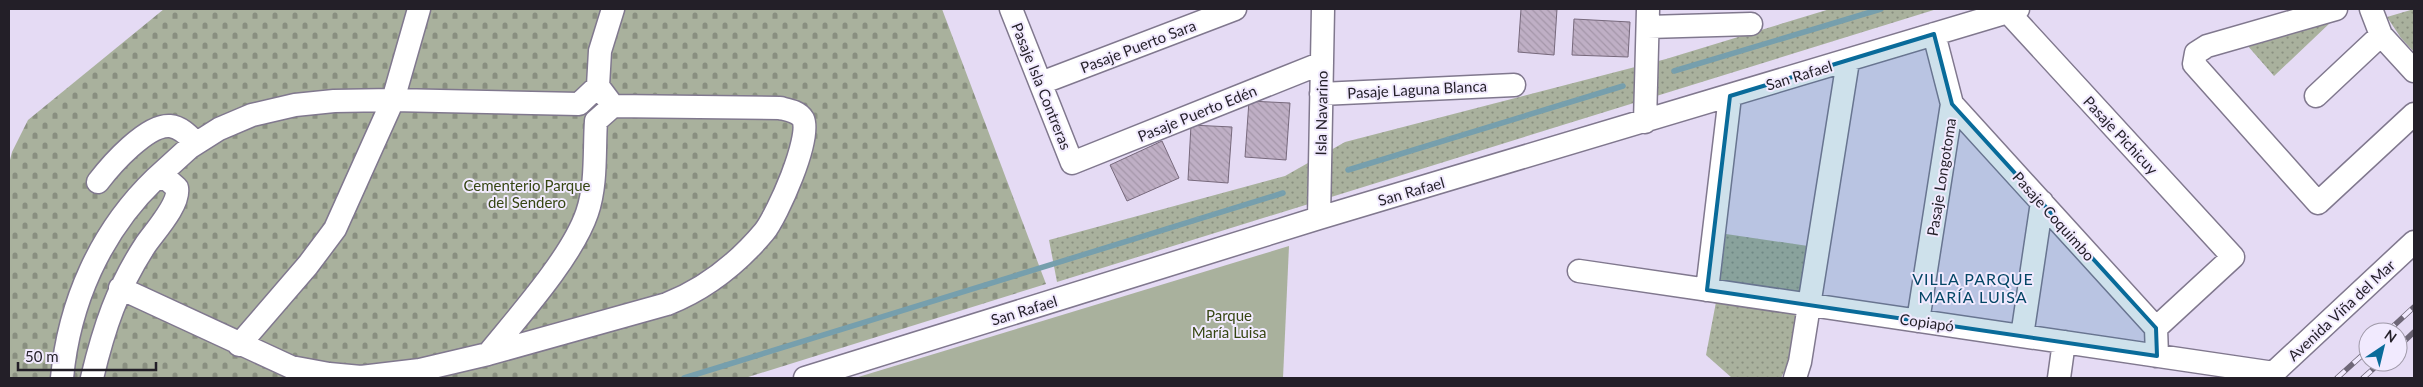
<svg xmlns="http://www.w3.org/2000/svg" width="2423" height="387" font-family="Lato,sans-serif">
<style>
.grass{fill:url(#grass-dots)}
.cemetery{fill:url(#cemetery-stones)}
.park{fill:#a9b19d}
.lines{fill:none;stroke-linecap:round;stroke-linejoin:round}
.stream{stroke:#769fad;stroke-width:5.5}
.building{fill:url(#building-back-hatch);stroke:#77697c}
.minor-casing{stroke:#80788e;stroke-width:25}
.minor{stroke:#fff;stroke-width:22}
.rail-casing{stroke:#6e6777;stroke-width:5.5}
.rail{stroke:#f1eafe;stroke-width:4;stroke-dasharray:11;stroke-linecap:butt}
.marked{fill:#096b9a;fill-opacity:0.2;stroke:#096b9a;stroke-width:4;stroke-linejoin:round}
.labels{text-anchor:middle;dominant-baseline:central;stroke-width:4;stroke-linejoin:round;paint-order:stroke}
.street-label{font-size:15px;fill:#231f28;stroke:#f1eafe}
.park-label{font-size:15px;fill:#364612;stroke:#f1eafe}
.neighbourhood-label{font-size:16px;letter-spacing:1px;fill:#044665;stroke:#f1eafe}
</style>
<defs>
<pattern id="grass-dots" width="8" height="8" patternUnits="userSpaceOnUse" patternTransform="scale(1.25)"><rect width="8" height="8" fill="#a9b19d"/><path d="M2 2h.1M6 6h.1" fill="none" stroke="#898f80" stroke-width="1.8" stroke-linecap="round"/></pattern>
<pattern id="cemetery-stones" width="16" height="16" patternUnits="userSpaceOnUse" patternTransform="scale(1.25)"><rect width="16" height="16" fill="#a9b19d"/><path d="M2 7V4a2 2 0 0 1 4 0v3zM10 15v-3a2 2 0 0 1 4 0v3z" fill="#898f80"/></pattern>
<pattern id="building-back-hatch" width="6" height="6" patternUnits="userSpaceOnUse" patternTransform="scale(1.25)"><rect width="6" height="6" fill="#bfafc5"/><path d="M-1 5l2 2M0 0l6 6M5-1l2 2" fill="none" stroke="#a496a9"/></pattern>
</defs>
<rect width="100%" height="100%" fill="#e5dbf4"/>
<path class="grass" d="M1830,9H1937L1057,282L1049,240L1285,176L1345,142L1666,59Z
M2414,9V52L2401,38L2387,17Z
M2331,22L2274,76L2247,45Z
M1726,234L1808,246L1801,292L1719,280Z
M1716,302L1796,314L1788,364L1781,378H1732L1706,355Z"/>
<path class="cemetery" d="M164,9H942L1046,284L745,378H9V164L12,152L28,120Z"/>
<path class="park" d="M1289,246L1283,378H855Z"/>
<g class="lines">
<path class="stream" d="M1674,71L1881,9
M1348,170L1623,86
M684,378L1283,193"/>
</g>
<path class="building" d="M1521,9H1557L1554,55L1518,52Z
M1574,19L1630,22L1628,57L1572,55Z
M1249,101L1290,103L1286,160L1245,157Z
M1191,125L1232,127L1228,183L1188,180Z
M1162,141L1179,178L1127,201L1110,165Z"/>
<g class="lines">
<defs>
<path id="minor" d="M1011,9L1072,163L1322,63
M2336,9L2207,46L2196,53L2194,64L2318,203L2414,114
M2371,9L2381,35L2414,71
M2008,12L2233,257L2156,328L2157,356
M1648,27L1751,24
M1041,83L1235,9
M598,86L600,51L613,9
M1321,94L1514,85
M2316,96L2381,35
M1952,104L2156,328
M1645,122L1648,9
M155,179L189,148L219,129L252,115L295,105L334,101L393,100L579,104L598,86L613,106L596,121C594,150 597,184 587,213C572,257 518,317 488,354
M98,182C111,165 147,124 170,126C181,127 189,136 196,143
M1319,218L1323,9
M1579,271L2274,373
M120,288L291,367L329,374L361,377L420,370L488,354L667,304C705,289 737,264 764,232C777,216 812,138 803,119C798,111 788,110 780,108L613,106
M1707,290L1730,96
M1918,321L1952,104L1934,34
M2022,336L2042,202
M239,345L308,265L335,229L393,100L419,9
M62,378C69,303 100,232 155,179H167L177,188C180,204 155,231 146,244C117,288 104,328 92,378
M805,378L1319,218L2018,9
M1795,378L1800,362L1848,61
M2059,378L2064,342
M2268,378L2414,242"/>
</defs>
<use href="#minor" class="minor-casing"/>
<use href="#minor" class="minor"/>
<defs>
<path id="rail" d="M2387,332L2414,307
M2398,347L2414,332
M2337,378L2368,350
M2363,378L2381,362"/>
</defs>
<use href="#rail" class="rail-casing"/>
<use href="#rail" class="rail"/>
</g>
<path class="marked" d="M1934,34L1952,104L2156,328L2157,356L1707,290L1730,96Z"/>
<g class="labels">
<g class="street-label">
<text transform="translate(1138 46) rotate(-21)">Pasaje Puerto Sara</text>
<text transform="translate(1799 75) rotate(-17)">San Rafael</text>
<text transform="translate(1042 86) rotate(68)">Pasaje Isla Contreras</text>
<text transform="translate(1417 89) rotate(-3)">Pasaje Laguna Blanca</text>
<text transform="translate(1197 113) rotate(-22)">Pasaje Puerto Edén</text>
<text transform="translate(1321 113) rotate(-89)">Isla Navarino</text>
<text transform="translate(2121 135) rotate(47)">Pasaje Pichicuy</text>
<text transform="translate(1941 177) rotate(-81)">Pasaje Longotoma</text>
<text transform="translate(1411 191) rotate(-16)">San Rafael</text>
<text transform="translate(2054 216) rotate(48)">Pasaje Coquimbo</text>
<text transform="translate(1024 310) rotate(-17)">San Rafael</text>
<text transform="translate(2341 310) rotate(-43)">Avenida Viña del Mar</text>
<text transform="translate(1927 322) rotate(8)">Copiapó</text>
</g>
<g class="park-label">
<text x="527" y="185">Cementerio Parque<tspan x="527" dy="17">del Sendero</tspan></text>
<text x="1229" y="315">Parque<tspan x="1229" dy="17">María Luisa</tspan></text>
</g>
<g class="neighbourhood-label">
<text x="1973" y="278">VILLA PARQUE<tspan x="1973" dy="18">MARÍA LUISA</tspan></text>
</g>
</g>
<rect width="2423" height="387" fill="none" stroke="#231f28" stroke-width="20"/>
<g transform="translate(2383 347) rotate(35)"><circle r="24" fill="#f1eafe" stroke="#9f99a8"/>
<path d="M0-4L9 19L0 12L-9 19Z" fill="#096b9a"/>
<text y="-8" font-size="14" font-weight="bold" text-anchor="middle" fill="#231f28">N</text>
</g>
<path d="M18 362v8h138v-8" fill="none" stroke="#231f28" stroke-width="2.5"/>
<text x="25" y="362" font-size="15" fill="#231f28" stroke="#f1eafe" stroke-width="4" paint-order="stroke">50 m</text>
</svg>
